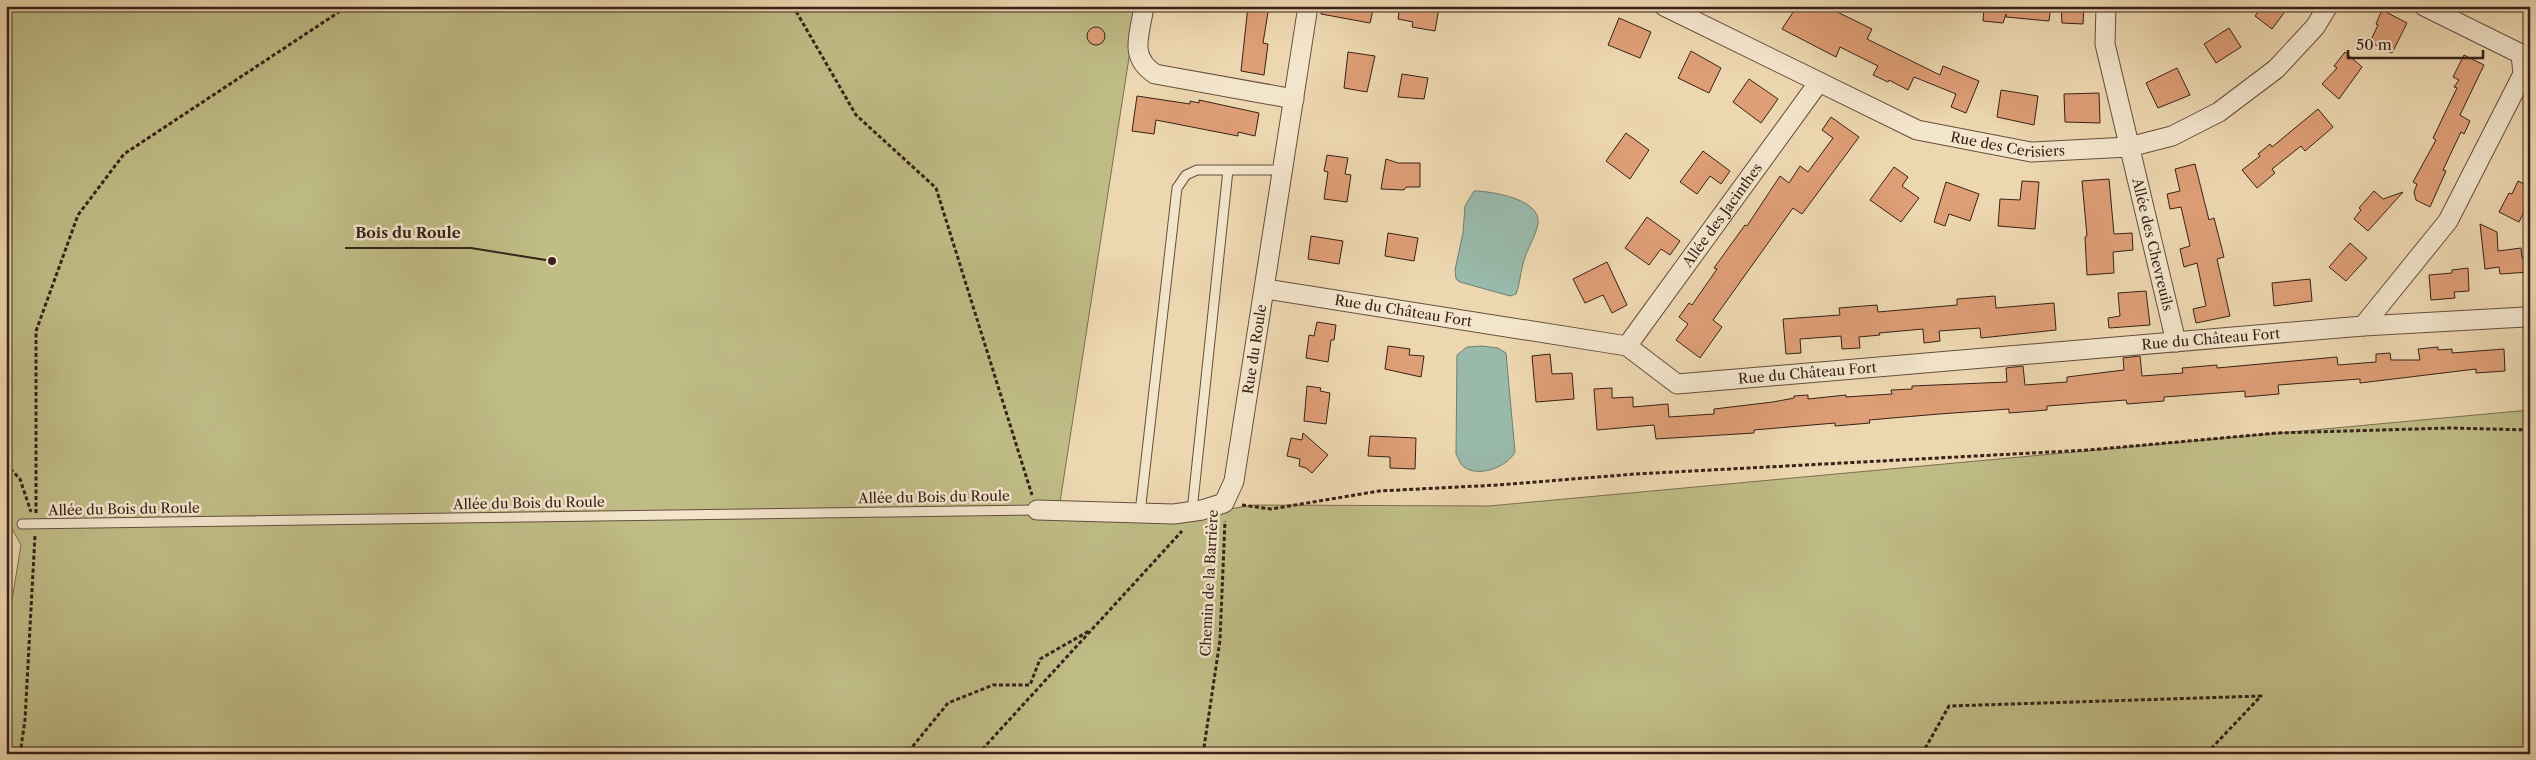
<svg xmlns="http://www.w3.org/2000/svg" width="2536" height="760" font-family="'Libre Caslon Text',serif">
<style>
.green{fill:#bfbc86;stroke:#7c6e4f}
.water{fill:#99baab;stroke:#727d70}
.building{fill:#de9e76;stroke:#382118}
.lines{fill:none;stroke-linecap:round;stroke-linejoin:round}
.lane-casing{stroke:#654e3e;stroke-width:11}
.street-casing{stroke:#654e3e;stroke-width:21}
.path{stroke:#382118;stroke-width:3;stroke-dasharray:4 2.5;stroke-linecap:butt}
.lane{stroke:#f3e5cc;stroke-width:9}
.street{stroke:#f3e5cc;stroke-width:19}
.labels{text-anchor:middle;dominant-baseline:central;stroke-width:5;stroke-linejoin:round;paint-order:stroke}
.street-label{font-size:14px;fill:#382118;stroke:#f3e5cc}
.leader{fill:none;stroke:#382118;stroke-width:2}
.callout-dot{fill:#382118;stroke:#f3e5cc;stroke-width:2}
.callout-label{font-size:15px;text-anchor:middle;font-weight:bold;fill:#382118;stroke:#f3e5cc;stroke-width:5;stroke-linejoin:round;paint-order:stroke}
</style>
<rect width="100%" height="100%" fill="#edd7b0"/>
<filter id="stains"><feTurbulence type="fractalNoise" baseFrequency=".004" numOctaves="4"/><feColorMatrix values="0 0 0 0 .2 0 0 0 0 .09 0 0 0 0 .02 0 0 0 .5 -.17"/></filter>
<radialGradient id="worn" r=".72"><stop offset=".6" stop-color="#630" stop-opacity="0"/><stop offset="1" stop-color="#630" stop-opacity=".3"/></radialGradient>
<path class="green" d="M6,6H1137L1058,515L1163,520L1254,505L1489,506L2530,410V754H6V637L21,545L6,518Z"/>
<path class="water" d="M1474,191C1491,191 1541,199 1538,223C1536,237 1526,250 1523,264C1520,274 1520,284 1516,294L1510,296L1460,282L1456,279L1455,270L1463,233L1465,206Z
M1482,346L1498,348L1506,353L1515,452C1507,468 1475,479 1462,465C1459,462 1458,457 1456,454L1457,355L1467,347Z"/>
<path class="building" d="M1248,6H1269L1263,43L1268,44L1264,75L1241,71Z
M1321,6H1374L1370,23L1321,14Z
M1400,6L1439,8L1435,31L1412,27L1413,22L1398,19Z
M1797,6H1825L1872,29L1867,39L1940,75L1943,66L1979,81L1966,113L1951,107L1956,94L1914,77L1908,90L1889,80L1888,82L1873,75L1878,66L1840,47L1836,57L1782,29Z
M1984,6H2051L2049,21L2006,17V14L2003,23L1983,21Z
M2061,6H2084L2083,24L2062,23Z
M2262,6H2289L2272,29L2255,16Z
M2382,10L2407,23L2392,53L2370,42L2378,25L2376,24Z
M1619,18L1651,32L1640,58L1608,45Z
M1087 36a9 9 0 1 1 18 0a9 9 0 1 1-18 0Z
M2229,28L2241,47L2216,63L2204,44Z
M1691,51L1721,68L1709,93L1678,78Z
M1348,52L1375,56L1367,92L1344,88Z
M2345,52L2362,67L2339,99L2322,84L2337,68L2334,66Z
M2464,55L2484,65L2460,115L2470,121L2464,134L2461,132L2443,170L2446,171L2430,207L2416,200L2414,192L2417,184L2413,182L2436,140L2433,138L2457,88L2454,87L2459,80L2453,77Z
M2177,68L2190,95L2158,108L2146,83Z
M1402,74L1428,78L1424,99L1398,97Z
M1749,79L1778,99L1761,123L1733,102Z
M2001,90L2038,96L2034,125L1997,117Z
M2099,93L2100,123L2065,122L2064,94Z
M1137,96L1190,104V101L1199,103V100L1259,113L1255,136L1238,132V136L1156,120L1154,134L1132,131Z
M2318,109L2333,127L2305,151L2301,146L2272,169L2275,173L2257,188L2242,170L2260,156L2258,154L2270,144L2272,147Z
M1831,117L1859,137L1802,214L1793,208L1713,320L1722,327L1700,358L1676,340L1688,324L1679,317L1689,303L1692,305L1717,269L1714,268L1745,225L1747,226L1780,176L1789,183L1800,166L1808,172L1833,138L1822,130Z
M1626,133L1649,150L1630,179L1606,161Z
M1703,151L1730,171L1721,184L1710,176L1697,194L1680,182Z
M1327,155L1348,158L1345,174L1351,175L1347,202L1324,199L1328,172L1324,171Z
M1386,159L1398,163H1420V187H1406L1404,190L1381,189Z
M2195,164L2209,220L2214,218L2224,257L2217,259L2230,316L2196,323L2193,309L2206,306L2197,263L2184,267L2180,249L2190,246L2181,207L2170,209L2167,194L2180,191L2175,169Z
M1894,167L1908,177L1902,186L1919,198L1901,222L1870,200Z
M2109,179L2114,234L2132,233L2133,250L2113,252L2114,273L2087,275L2085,237L2087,236L2082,181Z
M2022,181L2039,182L2035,229L1998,226L2000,199L2020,200Z
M2518,181L2530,187V200L2519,222L2499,212L2509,193L2512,194Z
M1946,182L1979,194L1970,221L1949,214L1945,226L1934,222Z
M2374,191L2383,199L2403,192L2368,231L2354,219L2361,210L2359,208Z
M1647,217L1680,241L1670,255L1661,249L1649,265L1625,248Z
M2480,224L2497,232L2498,251L2521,248L2522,258L2530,257V272L2500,274L2499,267L2485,269Z
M1388,233L1418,238L1414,261L1385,256Z
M1311,236L1343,241L1339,264L1308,259Z
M2350,243L2367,258L2346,281L2329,267Z
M1607,262L1627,305L1612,313L1603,295L1585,303L1573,279Z
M2468,268L2469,291L2454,292L2455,298L2431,300L2429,275L2452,273V270Z
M2310,279L2312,301L2274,306L2272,283Z
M2146,291L2150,325L2109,328L2108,318L2120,316L2118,293Z
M1995,296L1996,308L2054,303L2056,330L1981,338L1980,328L1939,331L1940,341L1924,343L1923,329L1879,333L1880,335L1859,337L1860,348L1842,349L1841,336L1800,339L1801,353L1786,354L1783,319L1840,315L1839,308L1877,305L1878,312L1957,305V299Z
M1317,322L1336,325L1334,340H1331L1328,362L1306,358L1309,335L1314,336Z
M1388,346L1410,349L1409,355L1424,356L1421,377L1385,369Z
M2438,347V350L2452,349V353L2504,349L2505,371L2476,373V369L2360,383V379L2278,385L2279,394L2245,397V391L2164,397V401L2127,404L2126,400L2047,406V410L2009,413V409L1939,414L1869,420L1870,423L1835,426V423L1754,430V433L1656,439L1654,425L1597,430L1594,389L1612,388V398L1633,397V407L1668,404L1669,417L1714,414V409L1773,402L1794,398V396L1808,395V399L1846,395V397L1892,394L1891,390L1912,389V386L2007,382L2006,368L2023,366L2025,385L2067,382V377L2124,370L2123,358L2140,356L2142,376L2183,373L2182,368L2217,365V368L2337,357L2338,365L2376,362V354L2390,353L2391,360H2420L2418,349Z
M1550,354L1552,374L1572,373L1574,399L1536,402L1532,356Z
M1307,386L1321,388L1320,391L1330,393L1326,424L1304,421Z
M1303,433L1328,455L1312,473L1306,468L1299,466L1300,459L1287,456L1291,438L1302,440Z
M1370,436L1416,438L1415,469L1390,468V457L1368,456Z"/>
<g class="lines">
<defs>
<path id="lane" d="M1192,511L1228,170
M1140,513L1177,188L1186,175L1197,170H1282
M22,524L1037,510"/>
<g id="street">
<path d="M1144,6C1140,35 1128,56 1155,74L1294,99"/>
<path id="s1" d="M1664,6L1917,130L2031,152L2129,147L2172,136L2219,112L2276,69L2315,27L2328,6"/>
<path id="s2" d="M2106,6L2105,44L2176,342"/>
<path id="s3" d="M1266,289L1627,346L1677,384L2363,326L2448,221L2523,74L2521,54L2424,6"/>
<path d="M2363,326L2525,317"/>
<path id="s4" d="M1627,346L1819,82"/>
<path id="s5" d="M1037,510L1174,514L1202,510L1224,503L1234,481L1308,6"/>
</g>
</defs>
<use href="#lane" class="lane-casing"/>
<use href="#street" class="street-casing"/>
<path class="path" d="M793,6L856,115L936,188L1032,495
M6,464L20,479L31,512
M1242,505L1271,509L1379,491L1498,485L1635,474L2089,450L2277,433L2449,428L2530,430
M36,513V331L78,215L124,154L348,6
M20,754L25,720L35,535
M902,754L913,746L948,703L993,685H1030L1040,659L1089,631
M978,754L1182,531
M1203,754L1220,640L1225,521
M1922,754L1949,706L2261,696L2206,754"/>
<use href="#lane" class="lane"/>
<use href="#street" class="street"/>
</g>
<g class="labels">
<g class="street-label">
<text stroke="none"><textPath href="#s1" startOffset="374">Rue des Cerisiers</textPath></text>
<text stroke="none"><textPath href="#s4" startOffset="162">Allée des Jacinthes</textPath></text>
<text stroke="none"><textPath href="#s2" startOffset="244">Allée des Chevreuils</textPath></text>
<text stroke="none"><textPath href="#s3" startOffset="139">Rue du Château Fort</textPath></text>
<text stroke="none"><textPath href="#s3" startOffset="964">Rue du Château Fort</textPath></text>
<text stroke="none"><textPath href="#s5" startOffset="346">Rue du Roule</textPath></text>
<text stroke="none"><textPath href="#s3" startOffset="559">Rue du Château Fort</textPath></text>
<text transform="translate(934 497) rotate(-1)">Allée du Bois du Roule</text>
<text transform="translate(529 503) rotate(-1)">Allée du Bois du Roule</text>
<text transform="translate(124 509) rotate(-1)">Allée du Bois du Roule</text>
<text transform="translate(1209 583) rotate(-87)">Chemin de la Barrière</text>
</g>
</g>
<path class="leader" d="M552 261L471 248H345"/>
<circle class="callout-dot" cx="552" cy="261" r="5"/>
<g class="callout-label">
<text x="408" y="238">Bois du Roule</text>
</g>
<rect width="2536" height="760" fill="none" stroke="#edd7b0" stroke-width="25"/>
<rect x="8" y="8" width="2521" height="745" fill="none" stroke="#382118" stroke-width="2.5"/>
<rect x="12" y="12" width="2511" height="735" fill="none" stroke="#382118"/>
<path d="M2348 50v8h135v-8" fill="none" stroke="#382118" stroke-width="2.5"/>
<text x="2356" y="50" font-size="15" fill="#382118" stroke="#f3e5cc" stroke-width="4" paint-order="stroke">50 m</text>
<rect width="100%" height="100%" filter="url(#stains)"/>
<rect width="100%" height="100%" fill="url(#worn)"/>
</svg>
